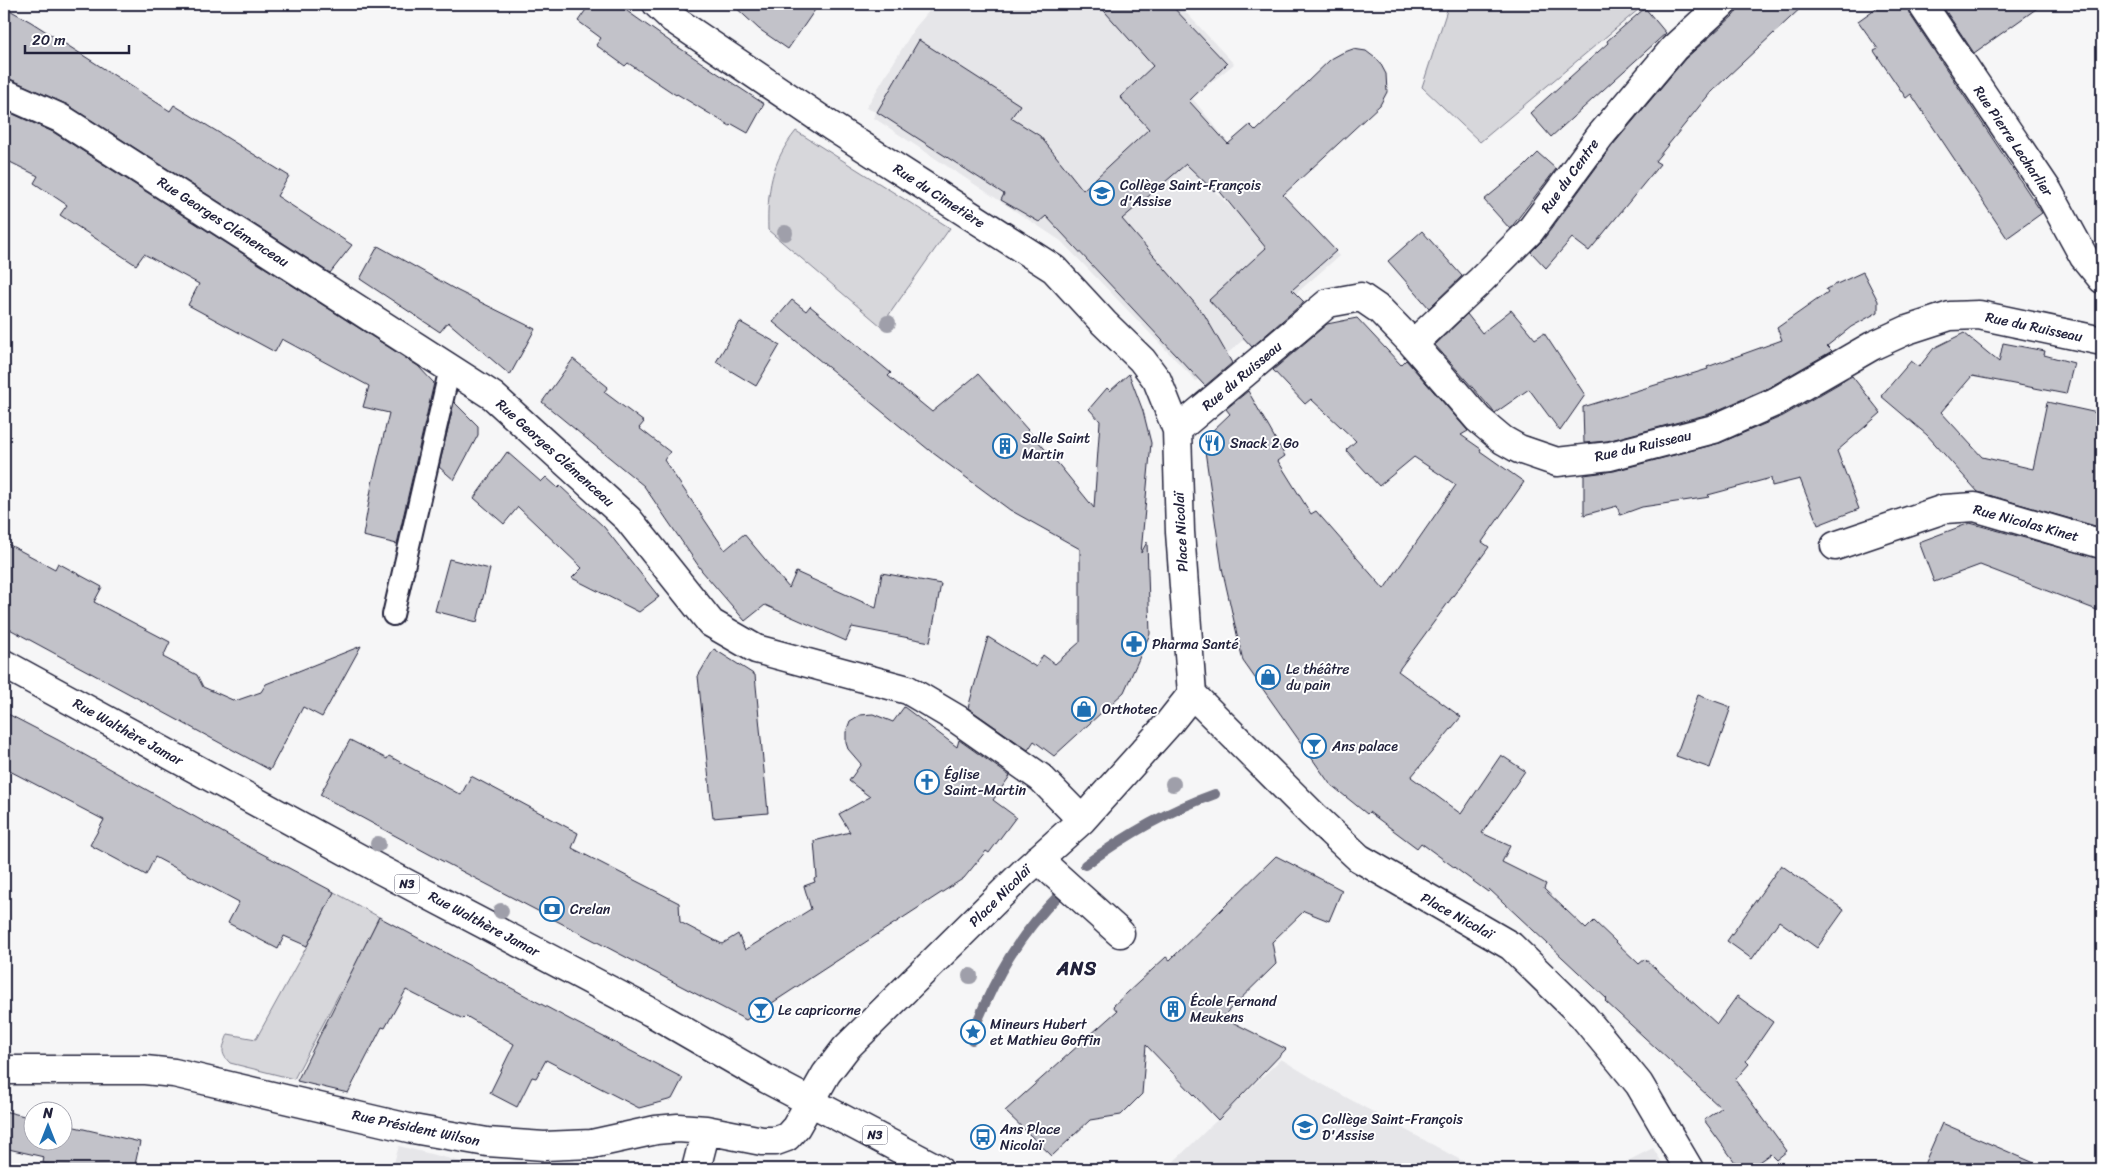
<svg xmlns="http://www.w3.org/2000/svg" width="2106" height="1173" font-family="Sriracha,sans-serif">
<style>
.built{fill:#e6e6e9}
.green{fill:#d7d7db;stroke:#7c7c8b}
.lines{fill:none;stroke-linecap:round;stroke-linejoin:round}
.stream{stroke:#767685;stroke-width:10}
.building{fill:#c2c2c9;stroke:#22223b}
.lane-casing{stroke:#22223b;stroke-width:24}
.street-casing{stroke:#22223b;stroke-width:31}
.primary-casing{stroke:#22223b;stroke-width:31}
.lane{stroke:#fff;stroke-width:20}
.street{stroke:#fff;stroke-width:28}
.primary{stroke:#fff;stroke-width:28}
.tree{fill:#9f9faa}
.labels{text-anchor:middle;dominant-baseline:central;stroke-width:4;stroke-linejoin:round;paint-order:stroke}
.shield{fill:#fff;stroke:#646476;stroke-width:1}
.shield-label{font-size:12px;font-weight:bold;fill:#22223b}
.street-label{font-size:14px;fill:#22223b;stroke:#fff}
.poi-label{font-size:14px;fill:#22223b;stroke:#fff;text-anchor:start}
.district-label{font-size:19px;font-weight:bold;letter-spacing:1px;fill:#22223b;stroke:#fff}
</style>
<rect width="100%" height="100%" fill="#f6f6f7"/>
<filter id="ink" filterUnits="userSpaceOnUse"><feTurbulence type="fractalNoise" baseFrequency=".02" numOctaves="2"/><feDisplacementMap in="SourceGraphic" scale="10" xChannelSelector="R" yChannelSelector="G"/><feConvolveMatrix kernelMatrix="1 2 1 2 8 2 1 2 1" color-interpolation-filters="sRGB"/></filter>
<g filter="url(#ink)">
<path class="built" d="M935,4H1178L1234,64L1192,98L1235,151L1214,191L1235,211L1247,198L1261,216L1283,195L1339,256L1196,381L1061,241L874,118L876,112L866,108L914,29Z
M1281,1059L1322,1084L1477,1169H1166Z
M399,1146L479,1166L557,1168V1169H392Z
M1653,1148L1666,1169H1612Z"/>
<path class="green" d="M1449,4H1645L1480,142L1422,87Z
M796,131L950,228L881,326L768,230C767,191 771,162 796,131Z
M334,892L379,917L356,964L361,1001L340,992L294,1079L230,1063C219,1052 223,1048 228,1034L256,1039L307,946Z"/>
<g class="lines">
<path class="stream" d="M1085,865C1126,835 1167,811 1215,794
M972,1040L973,1032C996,975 1017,937 1061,893"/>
</g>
<path class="building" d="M590,4H617L675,45L764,104L748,133L732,124L730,126L677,94L676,95L628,63L625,66L596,45L601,38L578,21Z
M732,4H819L788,49L759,29Z
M1098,4H1170L1227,64L1189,101L1228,144L1250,125L1256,131L1331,59L1342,53L1353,49L1366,51L1379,61L1386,74L1387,92L1380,105L1283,195L1336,251L1292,290L1304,302L1252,347L1209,300L1266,248L1217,188L1214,191L1186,164L1122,219L1204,314L1232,363L1205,386L1046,216L1039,222L1001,200L1004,194L877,112L919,40L1020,105L1011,118L1040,136L1083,190L1149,129L1120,97L1153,66Z
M1742,4H1805L1711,92L1655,161L1660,164L1589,251L1572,238L1546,268L1531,252L1543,240L1612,146L1685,59L1733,16Z
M1882,4H1907L1909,13L2042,213L2007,238L1911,94L1906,98L1874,51L1878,49L1858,21Z
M1941,4H2043L1974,53Z
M4,7L31,22L170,111L174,105L289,176L277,196L352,245L330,273L68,105L10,79L4,78Z
M1645,8L1666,33L1551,137L1530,113L1608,43L1607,41Z
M4,110L53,132L418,366L434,383L397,544L363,536L372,484L389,413L363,407L369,386L282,339L275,352L188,305L199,284L144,254L136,265L60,215L67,205L34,183L38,176L4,159Z
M1538,153L1556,169L1510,229L1484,200L1524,167Z
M1422,231L1462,276L1429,308L1388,261Z
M378,246L458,291L535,329L510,375L448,322L440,332L360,279Z
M1863,272L1878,301V312L1851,327L1827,346L1832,351L1768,388L1709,414L1607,441L1584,443L1583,407L1708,369L1707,367L1782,340L1777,328L1828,292L1826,289Z
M792,300L806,311L810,306L891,373L888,376L932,412L978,374L1060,466L1094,508L1100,421L1089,409L1107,388L1110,391L1129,374L1143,411L1151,443L1141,553L1147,542L1150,634L1124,692L1054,756L1034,741L1028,750L968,708L988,637L1036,667L1043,655L1055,664L1080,642V549L1010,510L929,450L773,322Z
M1511,310L1535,339L1544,333L1585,395L1560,431L1529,389L1495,413L1435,345L1467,314L1482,333Z
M1357,318L1401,365L1406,360L1468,431L1461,435L1481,449L1480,451L1524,482L1482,542L1489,547L1398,671L1461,717L1411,777L1461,814L1501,755L1525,771L1482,833L1510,846L1502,862L1546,884L1544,889L1586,929L1594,921L1639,964L1645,959L1717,1024L1737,996L1773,1022L1746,1061L1749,1064L1735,1080L1787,1151L1776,1160L1770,1154L1749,1169H1740L1704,1120L1721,1108L1605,1001L1607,999L1489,889L1488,892L1421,843L1417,848L1369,812L1367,814L1330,784L1243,661L1222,568L1204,444L1210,433L1230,414L1226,409L1248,391L1285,456L1278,461L1311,514L1316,511L1384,589L1456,485L1414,457L1379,486L1346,450L1356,441L1311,399L1305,404L1273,370L1327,324Z
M740,322L780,345L756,386L716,362Z
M1964,333L1999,362L2003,343L2045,351L2044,355L2074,363L2066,394L1972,376L1941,412L1982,457L2033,469L2047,402L2102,414V528L1978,492L1927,435L1881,396L1911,361L1919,367L1934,348Z
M573,359L608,387L604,392L644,422L639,428L670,452L664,460L725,550L744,534L789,588L796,572L876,608L882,573L941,584L930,642L852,627L846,641L765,605L745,621L702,571L644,486L542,402Z
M1852,376L1881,413L1837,451L1859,509L1818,525L1800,479L1772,486L1771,478L1708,495L1710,497L1642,507L1620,515L1617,506L1584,515V475L1614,471L1720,443L1783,416Z
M454,402L478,426V435L454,480L439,467Z
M507,452L541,482L546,477L558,488L560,486L604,527L659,597L639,612L572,578L582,568L518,507L504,524L474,498Z
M1970,523L2102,559V612L1980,565L1934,582L1919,542Z
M4,542L55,569L58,563L102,587L94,602L170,642L163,657L197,675L203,687L235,701L261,692L266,684L361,646L322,717L303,707L270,770L4,626Z
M449,559L490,569L477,622L435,611Z
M714,649L755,675L768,813L713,818L698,676Z
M1698,695L1731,707L1710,768L1676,756Z
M904,707L957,747L959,740L1010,776L993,800L1016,817L989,853L986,851L964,878L746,1020L429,854L320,795L350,740L387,759L389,756L461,795L471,776L578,833L572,848L679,903L680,922L722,944L738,934L745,950L811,909L804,886L815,882L814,879L817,877L814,841L850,832L839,814L870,797L849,781L861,764L848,749L846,743V732L850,721L860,715L873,714L893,722Z
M4,712L58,740L238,841L334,892L307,946L284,936L278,949L228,923L239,902L155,857L146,875L90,845L104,820L4,768Z
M1276,856L1342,890L1329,921L1304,911L1272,942L1276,964L1222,1017L1286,1049L1218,1120L1146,1045L1142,1094L1121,1115L1090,1120L1052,1156L1005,1111L1117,1011L1113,1006L1166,957L1170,960Z
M1781,865L1844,910L1817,948L1779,921L1752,959L1727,941Z
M379,917L569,1019L683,1078L672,1099L639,1108L546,1060L536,1078L532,1077L517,1107L490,1093L514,1044L466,1016L463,1019L406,990L385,1028L382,1027L348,1093L297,1081Z
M4,1111L32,1118V1140H62V1124L140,1142L134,1169H73L43,1163L44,1157L4,1148Z
M1942,1123L2048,1169H1922Z"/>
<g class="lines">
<defs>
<path id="lane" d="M393,615L450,368"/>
<path id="street" d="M657,4L673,19L831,126L1054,269L1104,323L1142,360L1157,380L1177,430L1180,532L1192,694L1313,815L1359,858L1511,946L1583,1016L1639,1084L1689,1169
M1922,4L2048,191L2084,257L2102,279
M4,93L60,118L493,396L628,519L711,623L756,649L908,690L957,719L1041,778L1082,820
M1413,344L1481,280L1530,231L1600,136L1674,48L1722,4
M1177,430L1328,303L1361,297L1380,310L1413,344L1478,419L1503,440L1519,449L1557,462L1610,456L1714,429L1775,402L1872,346L1907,330L1950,316L1979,315L2102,341
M1835,546L1944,509L1975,507L2102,544
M1038,859L1120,933
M4,1070H145L174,1073L413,1129L487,1142L544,1146L592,1144L656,1130L678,1128L706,1130L762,1141H776L787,1137L796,1127L826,1074L846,1048L1024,872L1082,820L1169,723L1192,694
M696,1169L706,1130"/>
<path id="primary" d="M4,664L379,869L651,1012L767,1079L938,1169"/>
</defs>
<use href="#lane" class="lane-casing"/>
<use href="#street" class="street-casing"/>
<use href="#primary" class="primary-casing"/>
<use href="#lane" class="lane"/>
<use href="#street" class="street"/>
<use href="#primary" class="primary"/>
</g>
<g class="tree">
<circle cx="785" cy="233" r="8"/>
<circle cx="888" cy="323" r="8"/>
<circle cx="1173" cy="784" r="8"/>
<circle cx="378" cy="844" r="8"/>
<circle cx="501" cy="911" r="8"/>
<circle cx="970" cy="976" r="8"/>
</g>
</g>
<defs>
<symbol id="school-ring" viewBox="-11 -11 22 22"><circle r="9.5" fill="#fff" stroke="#1f6fb2" stroke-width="1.5"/><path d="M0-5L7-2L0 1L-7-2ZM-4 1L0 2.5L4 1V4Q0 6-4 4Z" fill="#1f6fb2"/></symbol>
<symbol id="restaurant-ring" viewBox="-11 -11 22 22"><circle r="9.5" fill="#fff" stroke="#1f6fb2" stroke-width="1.5"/><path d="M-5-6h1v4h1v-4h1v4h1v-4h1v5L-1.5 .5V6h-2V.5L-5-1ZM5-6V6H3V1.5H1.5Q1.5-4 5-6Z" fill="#1f6fb2"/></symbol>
<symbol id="building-ring" viewBox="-11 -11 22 22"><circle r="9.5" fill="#fff" stroke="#1f6fb2" stroke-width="1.5"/><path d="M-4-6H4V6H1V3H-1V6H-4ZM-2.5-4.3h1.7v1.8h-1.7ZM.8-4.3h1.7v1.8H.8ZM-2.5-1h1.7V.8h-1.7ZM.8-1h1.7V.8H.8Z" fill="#1f6fb2"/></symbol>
<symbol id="pharmacy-ring" viewBox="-11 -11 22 22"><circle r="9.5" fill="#fff" stroke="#1f6fb2" stroke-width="1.5"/><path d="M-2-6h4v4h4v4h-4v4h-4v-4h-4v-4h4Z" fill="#1f6fb2"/></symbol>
<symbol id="shop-ring" viewBox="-11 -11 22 22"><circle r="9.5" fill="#fff" stroke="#1f6fb2" stroke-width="1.5"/><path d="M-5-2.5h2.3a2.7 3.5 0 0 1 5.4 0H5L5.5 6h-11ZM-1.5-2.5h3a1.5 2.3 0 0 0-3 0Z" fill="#1f6fb2"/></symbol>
<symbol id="bar-ring" viewBox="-11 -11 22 22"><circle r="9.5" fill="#fff" stroke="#1f6fb2" stroke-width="1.5"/><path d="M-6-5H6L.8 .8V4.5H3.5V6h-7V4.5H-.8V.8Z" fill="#1f6fb2"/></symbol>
<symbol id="church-ring" viewBox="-11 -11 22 22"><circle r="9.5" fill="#fff" stroke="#1f6fb2" stroke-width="1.5"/><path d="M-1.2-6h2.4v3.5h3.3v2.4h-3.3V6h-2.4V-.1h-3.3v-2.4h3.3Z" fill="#1f6fb2"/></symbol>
<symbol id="bank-ring" viewBox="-11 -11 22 22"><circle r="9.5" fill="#fff" stroke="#1f6fb2" stroke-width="1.5"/><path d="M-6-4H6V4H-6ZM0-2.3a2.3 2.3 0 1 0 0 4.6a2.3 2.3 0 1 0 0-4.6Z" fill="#1f6fb2"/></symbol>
<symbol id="sight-ring" viewBox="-11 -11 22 22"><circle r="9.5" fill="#fff" stroke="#1f6fb2" stroke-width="1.5"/><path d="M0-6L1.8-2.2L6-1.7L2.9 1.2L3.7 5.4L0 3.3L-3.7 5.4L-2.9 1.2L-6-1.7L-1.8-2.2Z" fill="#1f6fb2"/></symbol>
<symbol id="bus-ring" viewBox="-11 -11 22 22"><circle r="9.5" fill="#fff" stroke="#1f6fb2" stroke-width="1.5"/><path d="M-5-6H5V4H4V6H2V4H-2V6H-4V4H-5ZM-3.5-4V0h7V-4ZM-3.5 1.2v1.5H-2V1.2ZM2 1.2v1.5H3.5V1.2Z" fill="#1f6fb2"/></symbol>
</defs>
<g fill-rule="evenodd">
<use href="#school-ring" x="1088" y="179" width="28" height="28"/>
<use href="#restaurant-ring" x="1198" y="429" width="28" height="28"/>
<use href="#building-ring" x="991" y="432" width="28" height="28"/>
<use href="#pharmacy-ring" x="1120" y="630" width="28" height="28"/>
<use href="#shop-ring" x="1254" y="663" width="28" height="28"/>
<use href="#shop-ring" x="1070" y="695" width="28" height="28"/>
<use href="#bar-ring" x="1300" y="732" width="28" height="28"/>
<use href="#church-ring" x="913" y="768" width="28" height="28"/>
<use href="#bank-ring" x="538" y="895" width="28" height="28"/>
<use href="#building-ring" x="1159" y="995" width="28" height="28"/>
<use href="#bar-ring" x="747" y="996" width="28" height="28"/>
<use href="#sight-ring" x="959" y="1018" width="28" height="28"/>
<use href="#school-ring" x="1291" y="1113" width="28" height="28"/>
<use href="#bus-ring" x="969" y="1123" width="28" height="28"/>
</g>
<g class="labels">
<g class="shield">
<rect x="394.5" y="874.5" width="25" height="19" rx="4"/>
<rect x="862.5" y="1125.5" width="25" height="19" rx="4"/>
</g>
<g class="shield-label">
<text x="407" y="884">N3</text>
<text x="875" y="1135">N3</text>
</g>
<g class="street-label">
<text transform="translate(2013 141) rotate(56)">Rue Pierre Lecharlier</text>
<text transform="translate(1570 176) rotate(-54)">Rue du Centre</text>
<text transform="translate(939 196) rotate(33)">Rue du Cimetière</text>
<text transform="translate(223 222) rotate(33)">Rue Georges Clémenceau</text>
<text transform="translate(2034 327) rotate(12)">Rue du Ruisseau</text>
<text transform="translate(1242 376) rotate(-40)">Rue du Ruisseau</text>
<text transform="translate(1643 446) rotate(-13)">Rue du Ruisseau</text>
<text transform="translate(555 453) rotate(42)">Rue Georges Clémenceau</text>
<text transform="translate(2026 523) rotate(15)">Rue Nicolas Kinet</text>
<text transform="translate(1181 532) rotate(-93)">Place Nicolaï</text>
<text transform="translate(128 732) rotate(29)">Rue Walthère Jamar</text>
<text transform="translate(1000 896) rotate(-45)">Place Nicolaï</text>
<text transform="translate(1457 916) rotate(29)">Place Nicolaï</text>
<text transform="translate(484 924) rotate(28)">Rue Walthère Jamar</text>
<text transform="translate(416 1128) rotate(12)">Rue Président Wilson</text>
</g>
<g class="poi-label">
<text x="1120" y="185">Collège Saint-François<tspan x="1120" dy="16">d'Assise</tspan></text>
<text x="1022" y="438">Salle Saint<tspan x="1022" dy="16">Martin</tspan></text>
<text x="1230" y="443">Snack 2 Go</text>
<text x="1152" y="644">Pharma Santé</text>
<text x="1286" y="669">Le théâtre<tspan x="1286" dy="16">du pain</tspan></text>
<text x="1102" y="709">Orthotec</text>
<text x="1332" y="746">Ans palace</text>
<text x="944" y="774">Église<tspan x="944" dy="16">Saint-Martin</tspan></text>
<text x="570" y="909">Crelan</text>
<text x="1190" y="1001">École Fernand<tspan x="1190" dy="16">Meukens</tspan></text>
<text x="778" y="1010">Le capricorne</text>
<text x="990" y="1024">Mineurs Hubert<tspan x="990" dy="16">et Mathieu Goffin</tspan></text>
<text x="1322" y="1119">Collège Saint-François<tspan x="1322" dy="16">D'Assise</tspan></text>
<text x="1000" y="1129">Ans Place<tspan x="1000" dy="16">Nicolaï</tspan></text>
</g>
<g class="district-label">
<text x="1077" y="968">ANS</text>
</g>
</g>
<rect width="2106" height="1173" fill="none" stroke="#fff" stroke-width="20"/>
<rect x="10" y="10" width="2086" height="1153" fill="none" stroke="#22223b" stroke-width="2" filter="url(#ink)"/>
<g transform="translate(48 1126)"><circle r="24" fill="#ffffff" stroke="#a7a7b1"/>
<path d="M0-4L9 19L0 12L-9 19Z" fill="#1f6fb2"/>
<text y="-8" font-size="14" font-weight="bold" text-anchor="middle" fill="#22223b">N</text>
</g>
<path d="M25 45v8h104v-8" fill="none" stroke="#22223b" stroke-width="2.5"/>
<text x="32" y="45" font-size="15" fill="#22223b" stroke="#ffffff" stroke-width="4" paint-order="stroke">20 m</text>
</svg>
